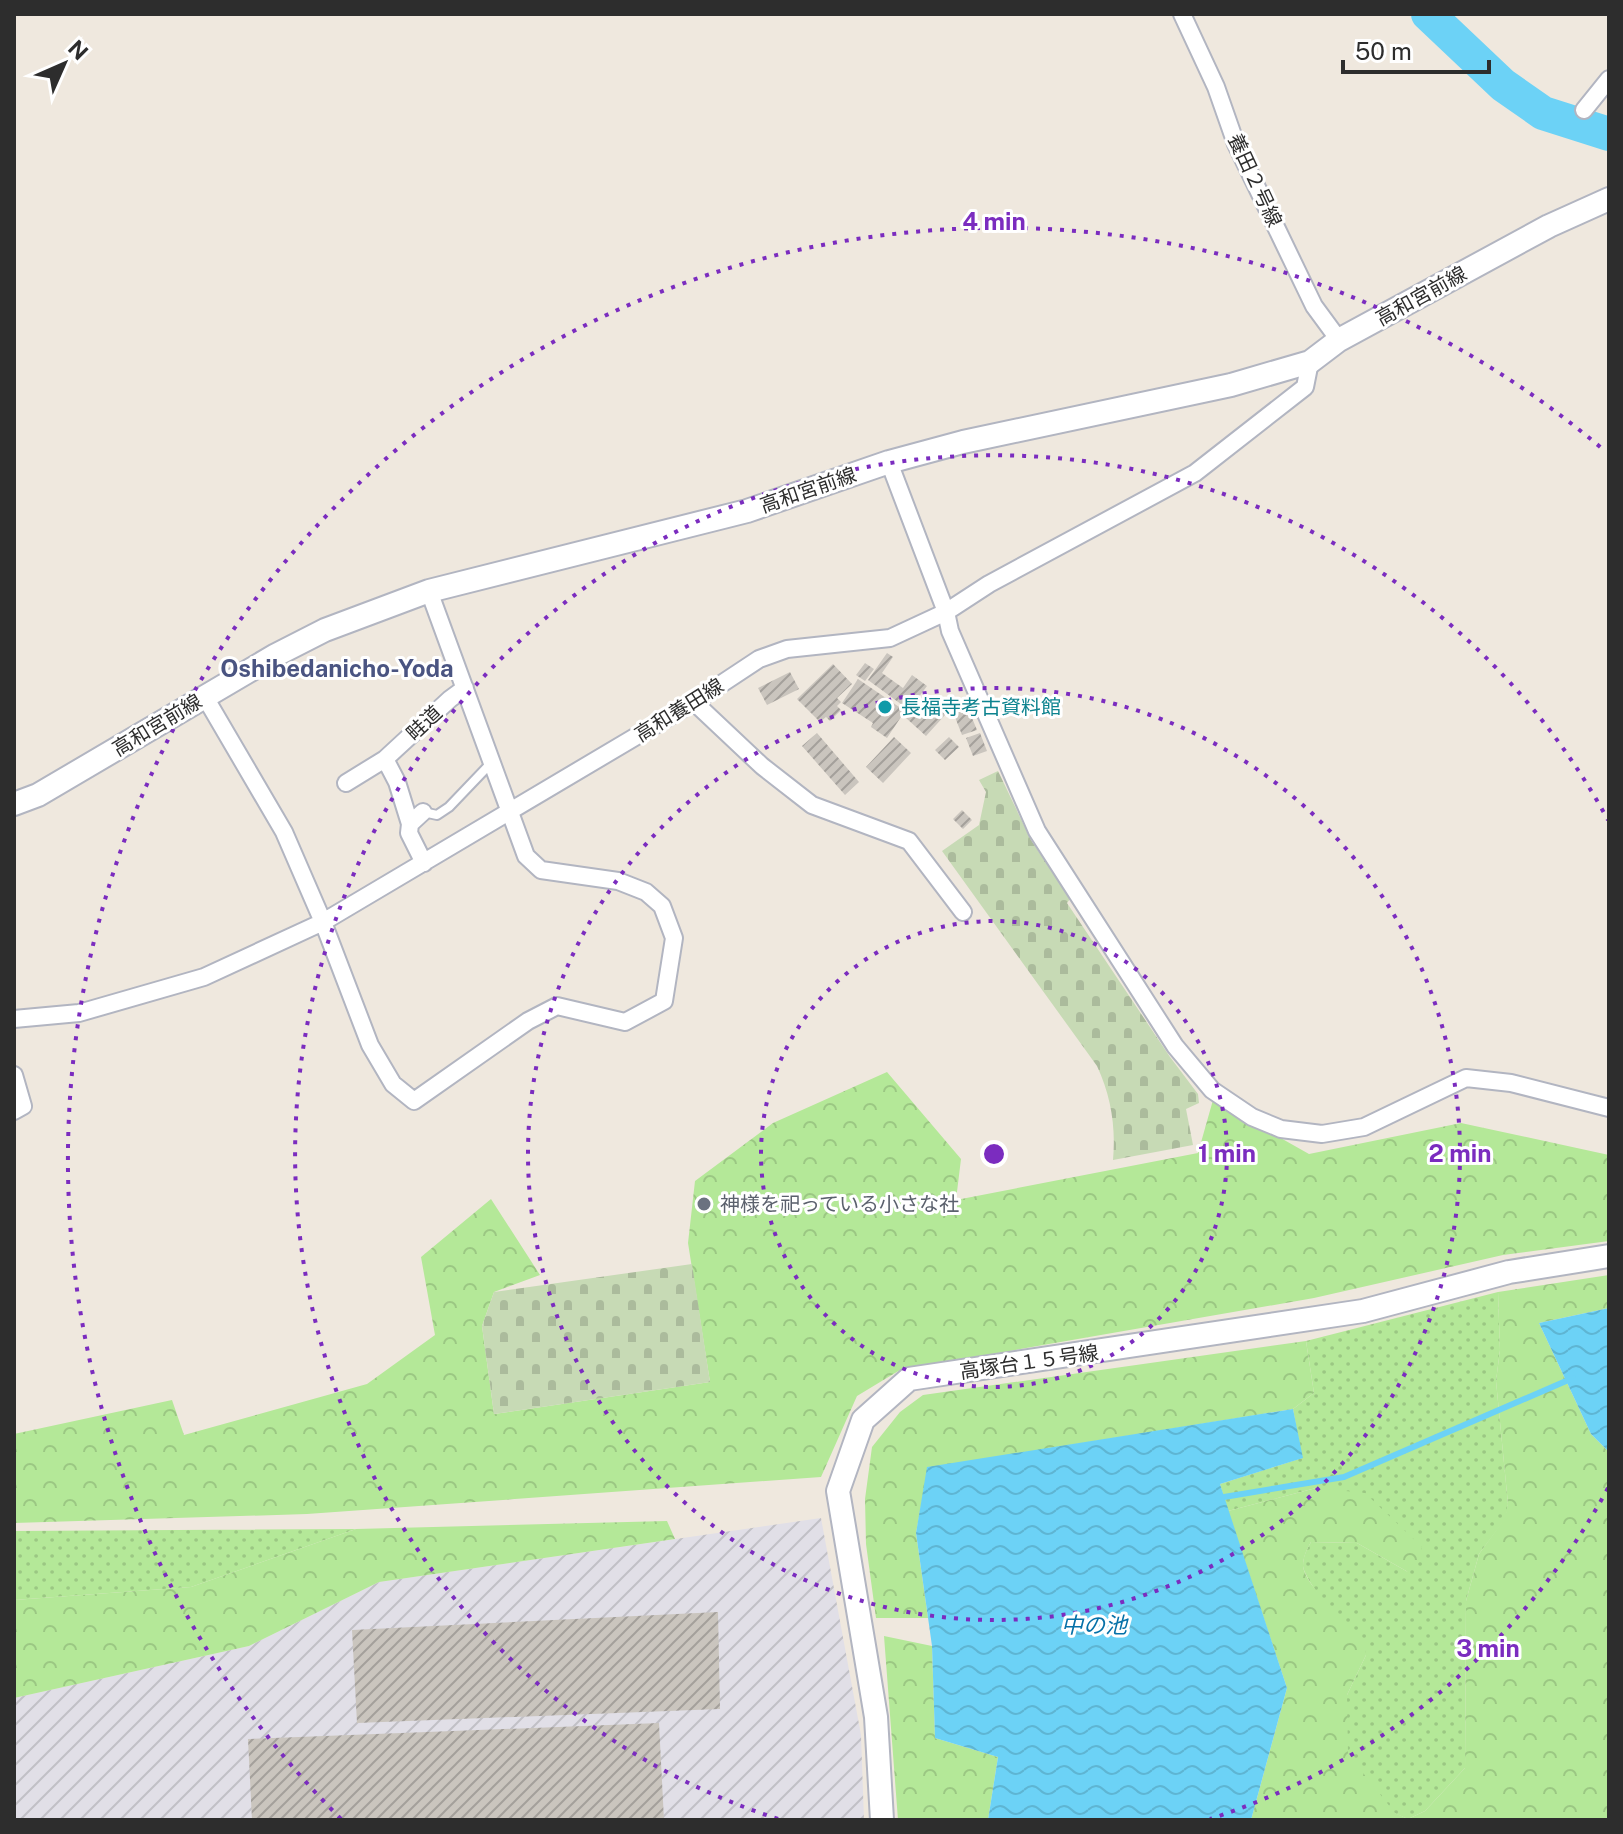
<svg xmlns="http://www.w3.org/2000/svg" width="1623" height="1834" font-family="'Public Sans','Noto Sans JP',sans-serif">
<style>
.industrial{fill:url(#industrial-furrows)}
.grass{fill:url(#grass-dots)}
.forest{fill:url(#forest-crowns)}
.cemetery{fill:url(#cemetery-stones)}
.water{fill:url(#water-waves)}
.lines{fill:none;stroke-linecap:round;stroke-linejoin:round}
.stream{stroke:#6cd2f6;stroke-width:6}
.river{stroke:#6cd2f6;stroke-width:34}
.building{fill:url(#building-hatch)}
.lane-casing{stroke:#b2b5c1;stroke-width:12}
.street-casing{stroke:#b2b5c1;stroke-width:20}
.secondary-casing{stroke:#b2b5c1;stroke-width:26}
.lane{stroke:#fff;stroke-width:8}
.street{stroke:#fff;stroke-width:16}
.secondary{stroke:#fff;stroke-width:22}
.ring{fill:none;stroke:#7b2cbf;stroke-width:4;stroke-dasharray:4 8}
.culture-dot{fill:#0f9aa8;stroke:#fff;stroke-width:3}
.worship-dot{fill:#6b7280;stroke:#fff;stroke-width:3}
.labels{text-anchor:middle;dominant-baseline:central;stroke-width:6;stroke-linejoin:round;paint-order:stroke}
.street-label{font-size:20px;fill:#2d2d2d;stroke:#fff}
.culture-label{font-size:20px;fill:#0d838f;stroke:#fff;text-anchor:start}
.worship-label{font-size:20px;fill:#5b616d;stroke:#fff;text-anchor:start}
.water-label{font-size:22px;font-style:italic;fill:#0671a8;stroke:#fff}
.quarter-label{font-size:24px;font-weight:bold;fill:#4a5481;stroke:#fff}
.centre{fill:#7b2cbf;stroke:#fff;stroke-width:4}
.ring-label{font-size:24px;text-anchor:middle;font-weight:bold;fill:#7b2cbf;stroke:#fff;stroke-width:6;stroke-linejoin:round;paint-order:stroke}
</style>
<defs>
<pattern id="industrial-furrows" width="10" height="10" patternUnits="userSpaceOnUse" patternTransform="scale(2)"><rect width="10" height="10" fill="#e1dfe7"/><path d="M-1 1l2-2M0 10L10 0M9 11l2-2" fill="none" stroke="#c1c0c6"/></pattern>
<pattern id="grass-dots" width="8" height="8" patternUnits="userSpaceOnUse" patternTransform="scale(2)"><rect width="8" height="8" fill="#b4e898"/><path d="M2 2h.1M6 6h.1" fill="none" stroke="#9bc783" stroke-width="1.8" stroke-linecap="round"/></pattern>
<pattern id="forest-crowns" width="20" height="18" patternUnits="userSpaceOnUse" patternTransform="scale(2)"><rect width="20" height="18" fill="#b4e898"/><path d="M2 6a3 3 0 1 1 6 0M12 15a3 3 0 1 1 6 0" fill="none" stroke="#9bc783"/></pattern>
<pattern id="cemetery-stones" width="16" height="16" patternUnits="userSpaceOnUse" patternTransform="scale(2)"><rect width="16" height="16" fill="#c7dab5"/><path d="M2 7V4a2 2 0 0 1 4 0v3zM10 15v-3a2 2 0 0 1 4 0v3z" fill="#abbb9c"/></pattern>
<pattern id="water-waves" width="16" height="10" patternUnits="userSpaceOnUse" patternTransform="scale(2)"><rect width="16" height="10" fill="#6cd2f6"/><path d="M0 5q4-4 8 0t8 0" fill="none" stroke="#5eb5d3"/></pattern>
<pattern id="building-hatch" width="6" height="6" patternUnits="userSpaceOnUse" patternTransform="scale(2)"><rect width="6" height="6" fill="#cac5be"/><path d="M-1 1l2-2M0 6l6-6M5 7l2-2" fill="none" stroke="#a4a09b"/></pattern>
</defs>
<rect width="100%" height="100%" fill="#efe8de"/>
<path class="industrial" d="M821,1518L861,1735L864,1820H14V1698L249,1646L379,1582Z"/>
<path class="grass" d="M1498,1292L1500,1350L1496,1381L1508,1504L1506,1518L1479,1554L1466,1601L1465,1768L1425,1811L1408,1819L1394,1813L1347,1754V1695L1366,1655C1353,1639 1305,1583 1303,1566C1303,1556 1307,1549 1311,1542L1357,1543L1408,1572L1316,1488L1228,1511L1220,1484L1302,1458L1293,1409L1314,1393L1306,1341Z
M356,1529L191,1587L14,1600V1531Z"/>
<path class="forest" d="M887,1072L961,1159L956,1200L1198,1153L1213,1100L1309,1154L1461,1123L1609,1155V1241L1503,1255L1314,1298L900,1370L857,1396L821,1477L307,1514L14,1523V1434L172,1400L184,1435L367,1384L435,1335L421,1257L491,1199L540,1275L494,1292L482,1326L494,1414L710,1382L688,1243L695,1181L773,1123Z
M1609,1275V1308L1539,1323L1591,1434L1609,1452V1820H1251L1287,1688L1228,1511L1316,1488L1365,1493L1422,1547L1419,1562L1408,1572L1357,1543L1311,1542C1307,1549 1303,1557 1303,1566C1305,1587 1350,1624 1365,1640L1366,1655L1347,1695L1348,1754L1395,1813L1408,1819L1425,1811L1465,1768L1466,1601L1479,1554L1505,1518L1508,1504L1496,1381L1500,1350L1498,1292Z
M1306,1341L1314,1393L1293,1409L928,1468L916,1533L928,1618H876L866,1544L865,1499L872,1447L900,1412L923,1395Z
M667,1521L675,1539L379,1582L249,1646L14,1698V1600L191,1587L356,1529Z
M884,1636L932,1646L935,1738L998,1757L988,1820H898Z"/>
<path class="cemetery" d="M998,771L1031,840L1070,899L1067,903L1170,1057L1198,1094L1199,1103L1186,1109L1193,1145L1113,1160C1116,1127 1111,1096 1097,1066L942,851L979,825L986,792L979,780Z
M692,1264L710,1382L494,1414L482,1326L494,1292Z"/>
<path class="water" d="M1609,1308V1452L1591,1434L1539,1323Z
M1293,1409L1303,1458L1220,1484L1287,1688L1251,1820H988L998,1757L935,1738L932,1646L916,1533L927,1467Z"/>
<g class="lines">
<path class="stream" d="M1218,1498L1344,1477L1573,1378"/>
<path class="river" d="M1428,14L1503,85L1543,113L1609,134"/>
</g>
<path class="building" d="M887,653L893,657L882,673L903,688L912,675L927,686L909,710L868,680Z
M865,663L874,669L865,681L856,675Z
M833,664L852,684L837,698L841,702L837,706L841,710L830,721L826,717L820,722L797,699Z
M790,672L799,689L767,705L758,688Z
M858,679L905,711L887,738L871,727L873,723L842,703Z
M921,700L927,705L931,701L946,714L926,736L906,718Z
M967,706L977,730L962,735L953,712Z
M817,733L859,782L845,795L802,746Z
M980,733L987,751L973,756L966,738Z
M894,737L911,753L883,783L866,767Z
M949,737L959,747L945,760L935,750Z
M962,810L972,820L963,829L953,819Z
M718,1612L720,1709L357,1723L352,1630Z
M659,1723L664,1820H252L248,1739Z"/>
<g class="lines">
<defs>
<path id="lane" d="M423,812L437,815L449,807L492,762"/>
<path id="street" d="M1182,14L1216,87L1236,144L1314,306L1339,340
M1584,110L1609,79
M889,462L946,612L950,631L1037,831L1175,1046L1212,1090L1252,1117L1281,1129L1322,1134L1364,1127L1466,1078L1511,1083L1609,1108
M205,697L284,832L323,922L370,1045L393,1084L414,1101L528,1021L557,1006L625,1022L664,1001L674,938L662,906L646,892L618,881L541,870L526,856L429,591
M694,702L762,766L812,805L909,841L963,912
M385,759L450,699L465,688
M346,783L385,759L397,782L410,824L423,812
M410,824L409,833L424,863
M14,1019L79,1013L204,977L323,922L694,702L759,659L787,649L890,638L946,612L989,584L1195,473L1305,387L1310,362
M14,1075L23,1106L14,1111"/>
<path id="secondary" d="M14,804L38,795L276,655L325,630L429,591L747,511L889,462L963,442L1231,385L1310,362L1339,340L1549,226L1609,199
M882,1820L876,1717L838,1491L863,1420L909,1379L1363,1311L1509,1272L1609,1256"/>
</defs>
<use href="#lane" class="lane-casing"/>
<use href="#street" class="street-casing"/>
<use href="#secondary" class="secondary-casing"/>
<use href="#lane" class="lane"/>
<use href="#street" class="street"/>
<use href="#secondary" class="secondary"/>
</g>
<g class="ring">
<circle cx="994" cy="1154" r="233"/>
<circle cx="994" cy="1154" r="466"/>
<path d="M1608 1488A699 699 0 0 1 1210 1819M778 1819A699 699 0 1 1 1608 820"/>
<path d="M341 1819A932 932 0 0 1 1605 451"/>
</g>
<circle class="culture-dot" cx="885" cy="707" r="8"/>
<circle class="worship-dot" cx="704" cy="1204" r="8"/>
<g class="labels">
<g class="street-label">
<text transform="translate(1255 180) rotate(65)">養田２号線</text>
<text transform="translate(1421 296) rotate(-29)">高和宮前線</text>
<text transform="translate(808 490) rotate(-19)">高和宮前線</text>
<text transform="translate(679 710) rotate(-32)">高和養田線</text>
<text transform="translate(424 723) rotate(-43)">畦道</text>
<text transform="translate(157 725) rotate(-31)">高和宮前線</text>
<text transform="translate(1029 1362) rotate(-8)">高塚台１５号線</text>
</g>
<g class="culture-label">
<text x="901" y="707">長福寺考古資料館</text>
</g>
<g class="worship-label">
<text x="720" y="1204">神様を祀っている小さな社</text>
</g>
<g class="water-label">
<text x="1094" y="1625">中の池</text>
</g>
<g class="quarter-label">
<text x="337" y="668">Oshibedanicho-Yoda</text>
</g>
</g>
<circle cx="994" cy="1154" r="12" class="centre"/>
<g class="ring-label">
<text x="994" y="230">4 min</text>
<text x="1227" y="1162">1 min</text>
<text x="1460" y="1162">2 min</text>
<text x="1488" y="1657">3 min</text>
</g>
<rect width="1623" height="1834" fill="none" stroke="#2d2d2d" stroke-width="32"/>
<g transform="translate(64 64) rotate(45)" stroke="#ffffff" stroke-width="6" paint-order="stroke">
<path d="M0-6L14 30L0 20L-14 30Z" fill="#2d2d2d"/>
<text y="-12" font-size="22" font-weight="bold" text-anchor="middle" fill="#2d2d2d">N</text>
</g>
<path d="M1343 60v12h146v-12" fill="none" stroke="#2d2d2d" stroke-width="4"/>
<text x="1355" y="60" font-size="24" fill="#2d2d2d" stroke="#ffffff" stroke-width="6" paint-order="stroke">50 m</text>
</svg>
